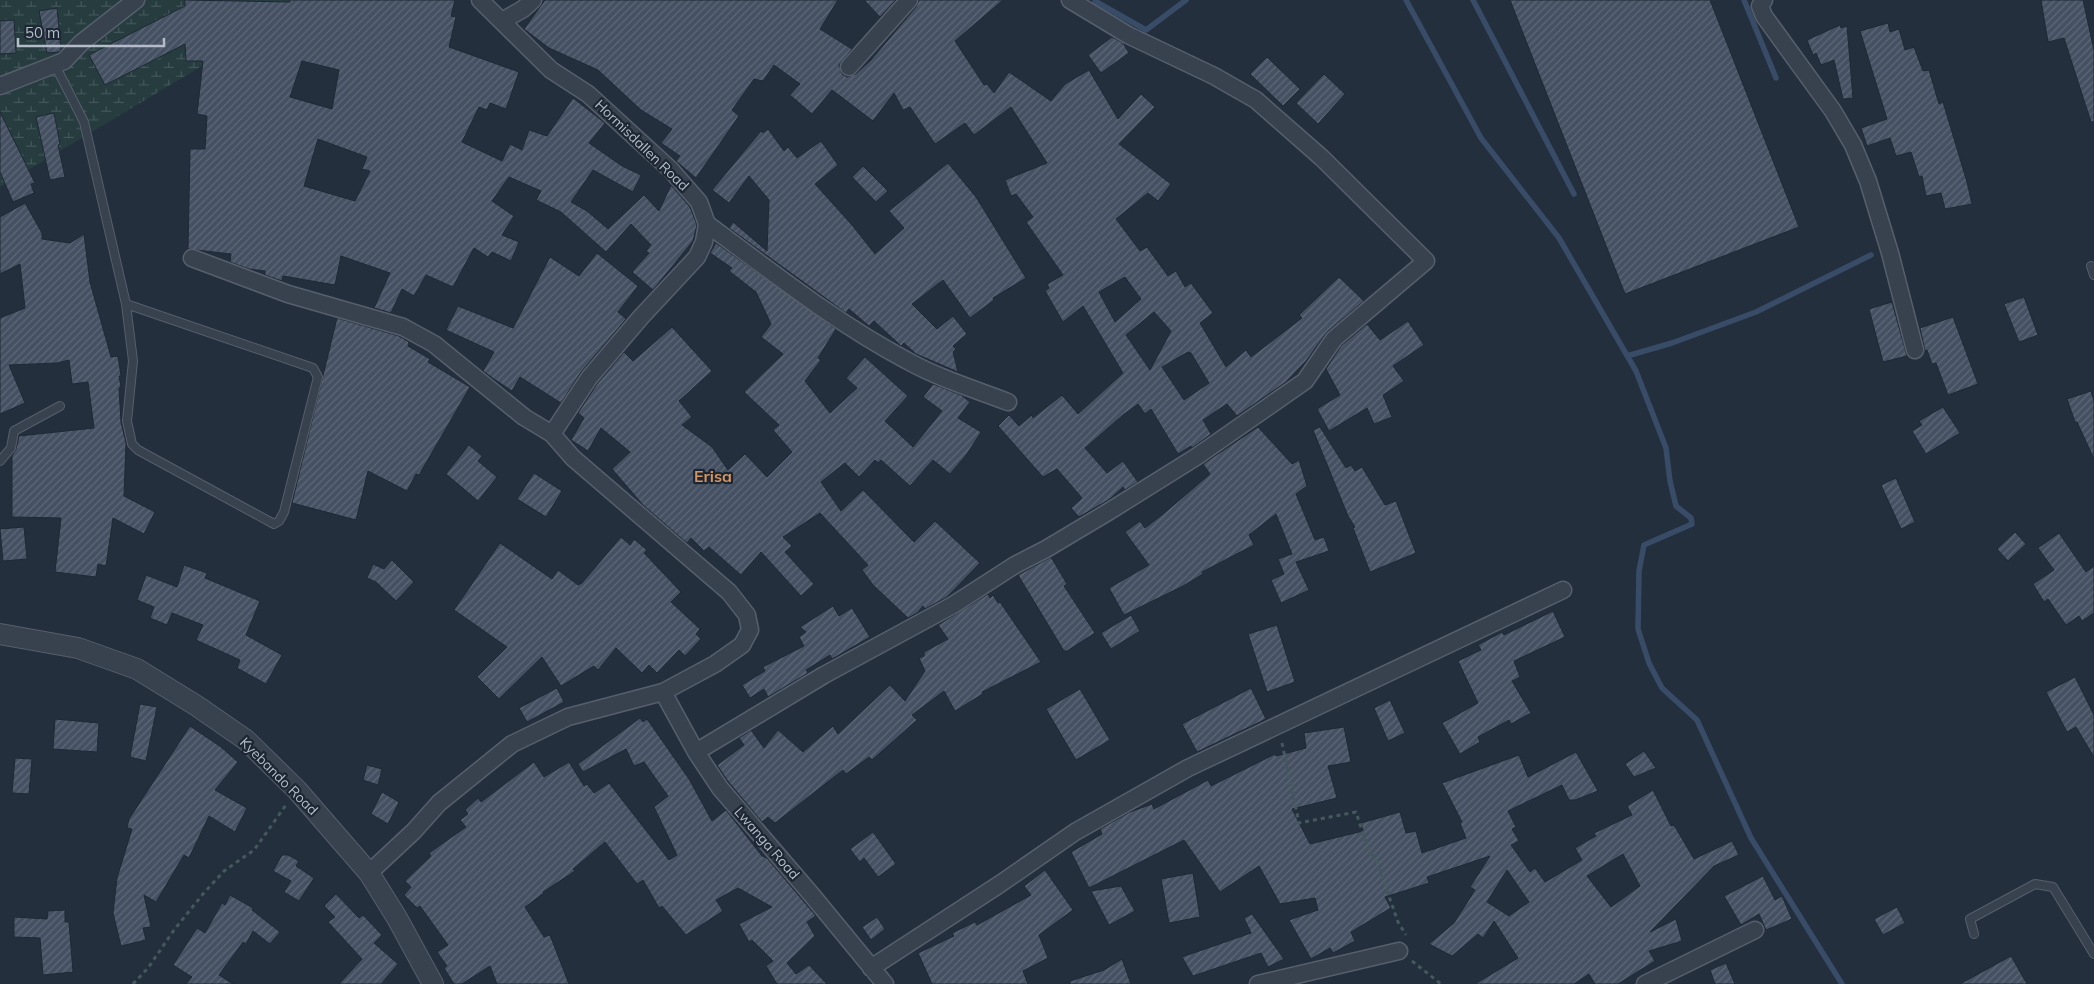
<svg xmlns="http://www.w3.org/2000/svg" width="2094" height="984" font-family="Mulish,sans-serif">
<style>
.wetland{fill:url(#wetland-marsh)}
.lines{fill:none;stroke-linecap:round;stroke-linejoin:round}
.stream{stroke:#394c67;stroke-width:5.5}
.building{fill:url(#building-hatch);stroke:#1f2835;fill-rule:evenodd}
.service-casing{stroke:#565f6c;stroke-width:10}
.minor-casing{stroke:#565f6c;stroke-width:19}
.tertiary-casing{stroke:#565f6c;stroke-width:22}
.path{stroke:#44595c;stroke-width:3;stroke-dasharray:4 4;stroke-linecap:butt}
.service{stroke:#38414e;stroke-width:8}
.minor{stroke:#38414e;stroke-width:16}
.tertiary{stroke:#38414e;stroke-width:20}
.labels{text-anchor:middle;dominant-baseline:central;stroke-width:4.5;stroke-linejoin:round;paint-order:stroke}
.street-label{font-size:14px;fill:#b4bcc9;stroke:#1d2633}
.quarter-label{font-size:16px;font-weight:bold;fill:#d59563;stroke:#1d2633}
</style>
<defs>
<pattern id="wetland-marsh" width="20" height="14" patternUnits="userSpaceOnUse" patternTransform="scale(1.25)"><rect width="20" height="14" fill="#263c3f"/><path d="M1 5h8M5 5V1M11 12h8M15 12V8" fill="none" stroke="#435659"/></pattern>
<pattern id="building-hatch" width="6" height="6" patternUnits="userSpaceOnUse" patternTransform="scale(1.25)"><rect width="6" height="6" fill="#455162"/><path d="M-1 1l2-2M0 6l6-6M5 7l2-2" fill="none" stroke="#5d6877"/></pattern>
</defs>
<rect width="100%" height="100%" fill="#242f3e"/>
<path class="wetland" d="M0,0H312L0,187Z"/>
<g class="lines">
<path class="stream" d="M1406,0L1481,138L1559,238L1636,371L1666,448L1670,481L1676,506L1691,518L1692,524L1644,545L1639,571L1638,629L1649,663L1662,688L1697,720L1751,838L1842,984
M1473,0L1574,194
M1744,0L1776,78
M1095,1L1146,30L1186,0
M1627,356L1672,343L1756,312L1871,255"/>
</g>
<path class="building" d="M185,0L290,2V0H455L451,16L456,17L449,47L519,72L506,109L490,103L487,110L479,107L462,142L502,161L510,144L522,150L529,130L547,136L573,98L605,123L589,143L622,166L641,175L633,192L593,170L571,202L587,211L608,229L644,195L659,211L671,185L690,207L697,225L693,241L653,290L632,272L649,253L646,251L651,245L631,224L606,252L561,212L536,200L541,191L509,177L492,201L514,216L502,235L519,242L511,261L492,252L488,257L474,248L453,287L426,275L414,296L402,289L391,313L374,308L390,273L341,256L335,285L283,276L282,281L265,275V271L249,269L230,262L231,254L188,249L190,149H205L207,116L197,114L203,61H186L185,44L105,85L89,55L185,6ZM302,61L339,70L332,109L290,97ZM318,139L367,157L362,169L370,171L355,201L304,186Z
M545,0H838L820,29L852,49L839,65L842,74L847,77L856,74L871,60L916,7L919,0H1003L955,41L984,85L987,84L994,93L1009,72L1051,101L1065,84L1089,70L1118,119L1141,94L1155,107L1119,144L1171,184L1158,201L1148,193L1116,219L1140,251L1147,247L1168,276L1176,271L1185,287L1191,283L1213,313L1200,323L1226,367L1246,350L1251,357L1302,318L1299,315L1339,277L1364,301L1327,332L1306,361L1286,382L1237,416L1227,404L1203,420L1211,434L1192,448L1191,446L1178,454L1151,409L1145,414L1138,404L1123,415L1085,448L1107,473L1123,461L1138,482L1125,490L1123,487L1110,499L1079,517L1071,508L1082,498L1057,469L1043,477L998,426L1009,415L1019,426L1032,415L1033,418L1062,395L1078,414L1123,373L1083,306L1063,322L1045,291L1049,288L1047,284L1063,275L1026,222L1033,217L1016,194L1011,196L1005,180L1047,163L1011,107L974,135L965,123L935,144L910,107L903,110L894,93L873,121L832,90L812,114L790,95L800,84L774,65L763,81L754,79L732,110L739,116L696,178L676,161L680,156L661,143L672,129L641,110L598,70L549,48L524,29ZM1125,277L1141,299L1115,322L1099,292ZM1154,312L1171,331L1150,370L1126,335ZM1188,352L1191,353L1209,383L1184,400L1162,367Z
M864,0H896L880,17Z
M1510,0H1710L1799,227L1625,294Z
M2041,0H2083L2094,50V122H2091L2064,38L2048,42Z
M57,8L61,50L59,52L47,53L39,11Z
M14,20L16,53L0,54V21Z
M1888,23L1890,32L1899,29L1905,50L1914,47L1923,71L1929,70L1939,104L1943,102L1967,182L1972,204L1945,209L1941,193L1926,196L1922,176L1919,177L1911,152L1896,156L1890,138L1867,146L1861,128L1887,119L1860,31Z
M1840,25L1841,28L1847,26L1853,98L1843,99L1834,60L1821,65L1816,53L1813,55L1807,40Z
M1112,37L1123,43L1129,53L1101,73L1088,55Z
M1267,57L1300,89L1283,106L1250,74Z
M1324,74L1345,94L1318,124L1296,103Z
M0,112L35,183L31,184L34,193L13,202L0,172Z
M54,113L60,144L58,145L65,177L50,180L36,117Z
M768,129L784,151L788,147L797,158L821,141L838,165L815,184L852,225L875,254L904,228L889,211L948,163L976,197L1026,278L993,298L994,300L970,318L943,280L912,304L937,329L953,316L967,334L953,346L956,349L953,352L958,372L916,354L904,343L901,346L900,345L874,321L869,326L849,309L846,313L729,228L733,222L767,251L769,200L749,176L729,203L712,190L761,131L763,133Z
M863,166L888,191L876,202L852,177Z
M25,203L42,233V239L70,243L84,234L90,282L111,357L118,356L121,376H119L121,387L119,388L121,422L126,443L124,496L155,512L144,534L113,518L106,566L98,564L96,577L55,572L61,518L12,517V456L16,449L19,436L94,428L88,382L72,384L69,360L57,363L9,365L25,403L0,414V318L25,308L20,264L0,274V217Z
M716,243L836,329L818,358L821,360L805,381L830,413L857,388L846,378L865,357L908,396L885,421L913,447L942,411L923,397L933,384L961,395L970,402L958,418L981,432L967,454L950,474L933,460L910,486L881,460L878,463L875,460L859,477L845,463L821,482L841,511L863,490L914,542L935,521L980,563L947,597L925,609L923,606L917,613L908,618L873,585L862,570L868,565L820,513L783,537L792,546L785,552L814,584L801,596L761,552L741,575L709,547L704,551L691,538L687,543L643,505L612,469L630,452L601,428L588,451L571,440L584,418L578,413L597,384L624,352L633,361L672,327L712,371L679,401L692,417L682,425L712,447L728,470L745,454L767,477L792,452L773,430L779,425L744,392L783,354L761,337L771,324L756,292L729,271L732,268L710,253Z
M597,253L638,286L618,312L626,319L581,372L561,403L520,377L512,391L494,379L483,371L494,352L446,330L458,306L513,328L550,257L579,276Z
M2024,297L2038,335L2019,342L2004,304Z
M1892,302L1907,356L1883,362L1869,309Z
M1953,317L1978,384L1948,395L1936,363L1932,364L1927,350L1925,351L1920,328Z
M337,318L399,336L409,342L408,346L430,359L428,362L470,387L419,475L416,474L407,491L368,471L356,520L292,503Z
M1408,321L1424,345L1393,366L1404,381L1383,395L1392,417L1374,424L1367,408L1329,431L1317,409L1340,395L1326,369L1341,346L1367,324L1380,340Z
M2091,391L2094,401V459L2077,422H2075L2067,399Z
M1943,407L1960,433L1926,454L1912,431L1922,425L1919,421Z
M1258,427L1292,464L1299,460L1307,486L1296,494L1315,540L1324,537L1329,551L1296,562L1309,590L1281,603L1271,580L1284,574L1278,559L1292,554L1276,514L1249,535L1254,545L1202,572L1203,574L1183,586L1124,615L1109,588L1149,565L1125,532L1140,521L1145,528L1162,515L1210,474L1203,464Z
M1320,427L1346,468L1351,465L1355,471L1362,467L1385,505L1396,501L1416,553L1370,572L1353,528L1355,527L1348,516L1313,430Z
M469,445L482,456L478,461L497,477L478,501L446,474Z
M534,473L562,491L546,517L517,499Z
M1896,478L1915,522L1901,529L1881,485Z
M24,527L27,559L3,561L0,529Z
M2015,532L2026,544L2008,561L1997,549Z
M2059,533L2086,572L2094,566V613L2082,621L2079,616L2066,625L2048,599L2044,602L2033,584L2054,570L2038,548Z
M621,537L630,545L634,539L647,550L644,553L681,592L671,602L700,629L696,634L701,639L685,656L679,650L657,673L649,665L642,673L616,648L598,670L594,666L561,686L542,657L499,699L477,677L507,647L454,610L500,543L552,579L558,570L578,585L582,583Z
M1051,557L1067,584L1064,586L1095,633L1067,651H1064L1018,575Z
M392,560L414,582L396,601L376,582L367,578L373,564L384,569Z
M184,565L207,573L205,578L260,601L246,635L282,655L266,684L237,668L240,660L196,640L203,625L172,613L167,625L150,618L154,607L137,600L146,575L177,587Z
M988,594L990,598L993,595L998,603L1000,602L1041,662L982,692L983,694L955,711L944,691L912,715L917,720L872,760L869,757L846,774L843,770L775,823L768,817L762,822L727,780L717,765L744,745L739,738L751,730L764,748L778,730L803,752L833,726L838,734L890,685L905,701L925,671L919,658L924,656V652L948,639L938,625Z
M833,606L839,616L852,608L870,637L832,659L830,655L806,670L808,673L768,697L764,689L750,698L742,685L765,671L763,667L804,646L799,637L806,632L800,627Z
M1553,611L1565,637L1514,661L1520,677L1512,681L1531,713L1511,724L1509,720L1478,737L1480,742L1460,754L1442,723L1478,703L1458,661L1481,650L1478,645L1502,632L1504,635Z
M1131,615L1140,631L1111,649L1101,633Z
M1277,625L1295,682L1267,692L1248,634Z
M2075,677L2094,715V757L2076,727L2067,732L2046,692Z
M557,688L564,702L527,722L519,708Z
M1251,688L1266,719L1197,752L1182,724Z
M1080,689L1110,740L1076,760L1046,709Z
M1390,700L1405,733L1388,741L1374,708Z
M140,704L157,707L146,761L130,757Z
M640,718L643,722L647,719L689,779L712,821L726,810L762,856L767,858L816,916L807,922L815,936L787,963L796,974L809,965L827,984H777L766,966L773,961L752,940L749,942L739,924L772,907L738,888L716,900L723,911L686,935L662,906L659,908L643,880L637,884L605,842L573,869L575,871L543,892L544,893L525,907L544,937L550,935L569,984H497L490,966L462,984H454L444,968L447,966L437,952L448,945L420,906L417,908L404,895L411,887L405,881L431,856L429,853L466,827L460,820L468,814L465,810L478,798L481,802L534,762L544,777L569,762L584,786L587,784L594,793L609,783L669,860L677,855L654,807L668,796L644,762L634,766L626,749L583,772L578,764Z
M55,719L99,723L97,752L53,749Z
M190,726L221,747L238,762L215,790L247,808L235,832L209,816L189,858L184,855L156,902L144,895L151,927L143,928L146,940L121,946L113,913L117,878L132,829L127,828L129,819Z
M1344,727L1351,762L1328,766L1337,798L1292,809L1310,844L1363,831L1361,823L1400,812L1406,833L1416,831L1422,853L1466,838L1460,823L1462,822L1442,783L1519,755L1528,777L1576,752L1598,791L1575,800H1569L1562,785L1508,811L1516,827L1512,829L1519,841L1511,845L1530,872L1535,868L1545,882L1582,860L1575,848L1596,836L1594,833L1632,815L1627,806L1653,790L1671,826L1674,825L1694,859L1732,841L1739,855L1714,866L1650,932L1676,919L1682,941L1649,951L1655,961L1618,984H1595L1589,974L1574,984H1475L1518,958L1494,921L1483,938L1478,934L1452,956L1429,944L1454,923L1475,890L1470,887L1490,856L1427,877L1429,883L1385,897L1391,908L1351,932L1355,941L1333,953L1330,948L1311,959L1289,920L1318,910L1315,898L1280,904L1259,866L1220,892L1184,840L1089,888L1071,852L1102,834L1100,829L1130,812L1152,804L1154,809L1208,780L1211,786L1275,754L1276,756L1306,748L1304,733ZM1623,854L1640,886L1611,907L1587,876ZM1507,870L1529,902L1509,916L1487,902Z
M1644,751L1656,768L1634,777L1625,764Z
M15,758L32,759L29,794L12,793Z
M367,765L382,769L378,785L363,780Z
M382,792L399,802L388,824L371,814Z
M873,832L896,864L878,877L864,858L860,862L850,849Z
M282,855H288L299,861L296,866L314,878L299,901L284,892L291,881L273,871Z
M1045,870L1073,910L1039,935L1048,958L1023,971L1028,984H932L918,953L954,936L952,933L975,922L977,925L1031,895L1024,886Z
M1193,873L1200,917L1169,923L1161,879Z
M1763,876L1775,900L1782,896L1792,919L1766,930L1759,914L1741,925L1724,896Z
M1121,886L1135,911L1109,925L1091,891Z
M336,894L359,918L363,915L382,935L374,943L398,964L381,984H339L362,959L328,922L335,917L324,906Z
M230,895L253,908L252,910L280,932L270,944L253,931L246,944L243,942L219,975L233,984H186L192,977L173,965L197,928L205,933L222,903L225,905Z
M1897,907L1905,923L1883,935L1874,919Z
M65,910V922H69L73,972L43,975L40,938L14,937V917L47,919L48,911Z
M1252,914L1284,959L1268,967L1261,953L1193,976L1182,957L1251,933L1244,918Z
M877,917L885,929L871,940L862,927Z
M2011,956L2027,984H1960Z
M1122,959L1131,984H1070V981L1104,970Z
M1726,963L1735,984H1715L1710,970Z"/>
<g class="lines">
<defs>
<path id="service" d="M55,65L84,122L126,304L133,361L127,421L132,444L138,450L274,524L279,521L284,512L318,377L313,368L126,304
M2091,266L2094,275
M0,461L11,448L14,431L60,406
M1974,934L1970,919L2035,884L2053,887L2094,954"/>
<path id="minor" d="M480,0L551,70L588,94L671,170L699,202L707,224L704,242L697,257L641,317L589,378L552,434
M1764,0L1760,6L1764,16L1833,111L1853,145L1868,181L1890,253L1915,350
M502,21L523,9L533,0
M849,67L909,0
M0,86L64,61L81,43L136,0
M707,224C771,271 836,323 906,360C938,378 974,389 1008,402
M192,258L288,294L403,327L434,344L524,417L552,434L573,458L729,592L747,615L750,630L742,645L715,664L663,692L568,717L512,744L439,803L414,831L369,873
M663,692L696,752L720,788L811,894L885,984
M696,752L824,675L953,605L1015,565L1046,549L1108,512L1196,457L1305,381L1334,339L1426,261L1322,158L1256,100L1214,76L1128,35L1070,0
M871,968L1000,884L1075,832L1188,768L1563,590
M1258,984L1399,951
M1645,984L1755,930"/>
<path id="tertiary" d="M0,634L78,648L137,669L197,706L246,740L297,790L369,873L397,918L433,984"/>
</defs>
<use href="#service" class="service-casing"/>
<use href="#minor" class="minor-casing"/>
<use href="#tertiary" class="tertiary-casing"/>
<path class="path" d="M1282,743L1299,823L1356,812L1367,846L1377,862L1398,922L1406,935
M1412,961L1441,984
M133,984L148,968L174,930L203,894L224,871L254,850L286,805"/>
<use href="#service" class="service"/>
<use href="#minor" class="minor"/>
<use href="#tertiary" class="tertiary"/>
</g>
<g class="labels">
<g class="street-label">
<text transform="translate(642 145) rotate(44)">Hormisdallen Road</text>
<text transform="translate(279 776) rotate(45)">Kyebando Road</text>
<text transform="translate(767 843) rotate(49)">Lwanga Road</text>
</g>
<g class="quarter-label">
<text x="713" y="476">Erisa</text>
</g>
</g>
<path d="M18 38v8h146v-8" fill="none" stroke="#b4bcc9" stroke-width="2.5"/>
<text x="25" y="38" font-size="15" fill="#b4bcc9" stroke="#1d2633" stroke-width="4" paint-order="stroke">50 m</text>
</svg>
